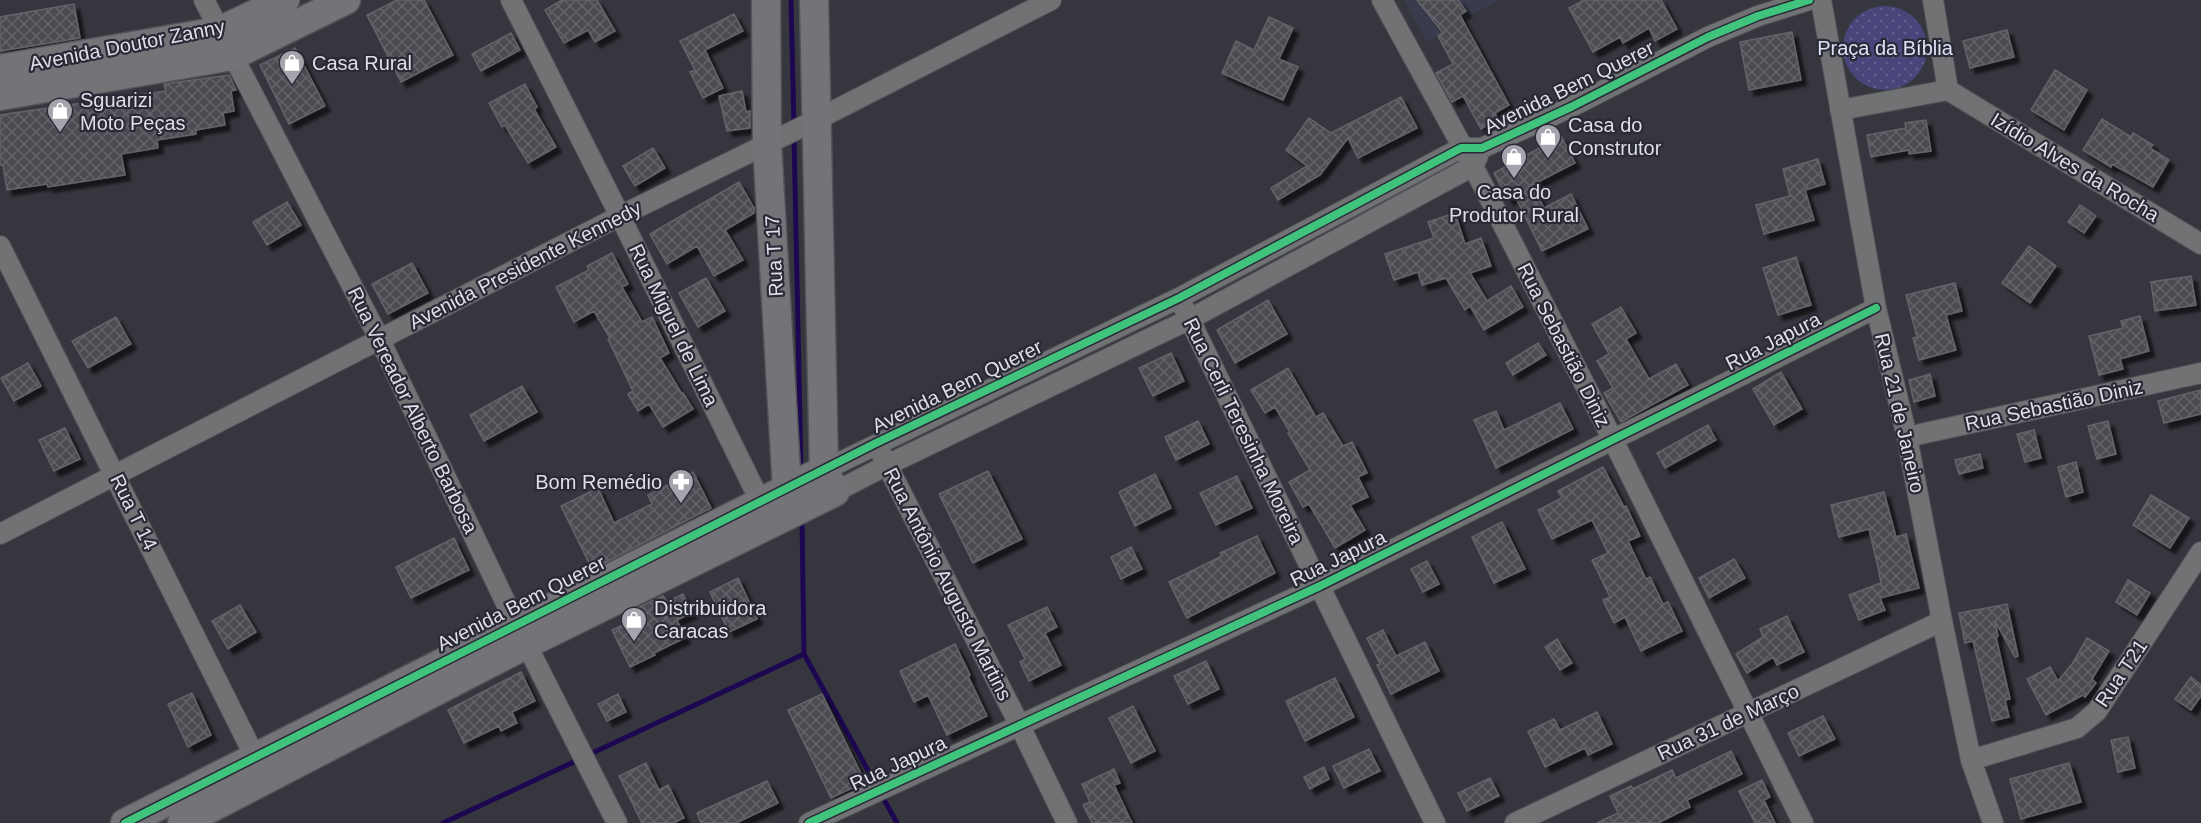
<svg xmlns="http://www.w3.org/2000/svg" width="2201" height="823" font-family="Arial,sans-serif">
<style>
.built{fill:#3a3b4d}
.green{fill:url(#green-dots)}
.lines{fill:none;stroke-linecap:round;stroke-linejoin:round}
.stream{stroke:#1d0751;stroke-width:5}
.building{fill:url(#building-cross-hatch);stroke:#636469;stroke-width:1.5;filter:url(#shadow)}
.street-casing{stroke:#525358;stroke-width:22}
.secondary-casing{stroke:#525358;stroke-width:31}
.street{stroke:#717274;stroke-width:20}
.secondary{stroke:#747478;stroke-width:28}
.cycleway-casing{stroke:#292a36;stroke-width:11}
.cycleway{stroke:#40c37c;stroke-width:8}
.labels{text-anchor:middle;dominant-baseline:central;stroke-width:4.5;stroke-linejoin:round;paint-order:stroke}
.street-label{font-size:20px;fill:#dfdfe8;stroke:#292a36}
.park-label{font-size:20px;fill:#dfe0f7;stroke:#292a36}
.poi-label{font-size:20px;fill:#dfdfe8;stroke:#292a36;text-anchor:start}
</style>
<defs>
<pattern id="green-dots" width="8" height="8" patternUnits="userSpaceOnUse" patternTransform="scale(1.5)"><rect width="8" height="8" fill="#48457b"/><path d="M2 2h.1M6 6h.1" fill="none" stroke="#625f8e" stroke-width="1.8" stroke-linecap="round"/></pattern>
<pattern id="building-cross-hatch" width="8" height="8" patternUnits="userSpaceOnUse" patternTransform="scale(1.5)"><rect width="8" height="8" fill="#4b4b51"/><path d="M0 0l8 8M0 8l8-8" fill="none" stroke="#64646a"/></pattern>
<filter id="shadow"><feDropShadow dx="5.5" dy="5.5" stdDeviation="1.5" flood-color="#0009"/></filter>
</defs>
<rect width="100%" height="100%" fill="#36373e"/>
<path class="built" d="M1404,0H1501L1480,10L1427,42Z"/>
<path class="green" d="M1843 48a42 42 0 1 1 84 0a42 42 0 1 1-84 0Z"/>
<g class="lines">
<path class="stream" d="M791,0L794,127
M794,137L801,471
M802,519L804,654L897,823
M588,755L804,654
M443,823L580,759"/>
</g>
<path class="building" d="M397,0H424L453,55L401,82L367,15Z
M562,0H597L615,31L595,42L588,30L564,43L545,10Z
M1417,0H1458L1466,11L1460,15L1509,105L1495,113L1498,119L1481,129L1463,96L1452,102L1436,73L1453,64L1438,36L1443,33Z
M1584,0H1661L1677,29L1655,41L1649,28L1623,43L1620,37L1593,52L1569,8Z
M74,4L80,38L0,51V17Z
M734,14L743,31L705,50L723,88L703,98L690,72L695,70L680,41Z
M1269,17L1293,28L1279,59L1298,67L1283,100L1222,73L1236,41L1254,50Z
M2007,30L2014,57L1970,68L1963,41Z
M1792,32L1801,80L1749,90L1740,42Z
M511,33L520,50L481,71L472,54Z
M295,48L325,106L289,124L260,65Z
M2055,70L2087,90L2064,130L2031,110Z
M229,75L236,90L231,91L234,111L223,113L225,125L196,130V134L157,140L158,148L121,154L125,175L48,187L47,184L7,190L3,165H0V115L166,91L164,84Z
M525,84L537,107L534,109L556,147L528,163L505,125L502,127L489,103Z
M742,91L746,112L750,111V128L727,131L719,96Z
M1401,97L1417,128L1358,158L1348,138L1320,175L1278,200L1271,188L1307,166L1286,150L1309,118L1331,133Z
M2102,119L2131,137L2133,133L2153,145L2150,148L2169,160L2153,187L2112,164L2111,167L2083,150Z
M1926,120L1931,151L1909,154V150L1871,157L1867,135L1906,128L1905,123Z
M1561,136L1575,163L1532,185L1544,208L1571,194L1588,229L1542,251L1515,196L1508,200L1494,173Z
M653,148L665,168L635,186L623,166Z
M1818,159L1825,184L1805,190L1814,220L1764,234L1756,205L1790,196L1783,169Z
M739,182L754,208V213L725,230L743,260L714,276L697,246L667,264L650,234Z
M287,202L301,225L267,245L253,222Z
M2080,205L2096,216L2084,233L2068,222Z
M1455,213L1465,244L1481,238L1491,266L1470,273L1487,301L1511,286L1523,307L1484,330L1470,306L1465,310L1446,278L1422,285L1418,272L1394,280L1385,254L1434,238L1428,222Z
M2029,246L2056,266L2030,303L2002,283Z
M612,253L628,284L622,287L642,322L652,317L669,353L660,358L682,394L683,393L693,409L663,427L649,404L638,411L628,394L633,391L608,339L610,338L594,311L574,322L556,287L589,270L587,266Z
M1796,257L1811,305L1778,315L1763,268Z
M412,263L428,293L388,314L372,284Z
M2191,276L2196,305L2155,311L2151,282Z
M706,278L725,311L698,327L679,293Z
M1955,283L1962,311L1946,315L1956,350L1919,360L1913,338L1917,337L1906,295Z
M1268,300L1287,334L1235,363L1217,330Z
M1621,307L1636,333L1626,339L1649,379L1676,364L1688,385L1621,422L1604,393L1613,388L1597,361L1609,354L1592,324Z
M2140,316L2149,351L2120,359L2123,369L2099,375L2089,336L2123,328L2121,321Z
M116,317L131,344L88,368L72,341Z
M1538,343L1546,355L1513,375L1506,363Z
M1171,353L1184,381L1153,396L1139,368Z
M28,363L41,386L14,401L1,378Z
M1288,368L1316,417L1323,413L1343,446L1352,442L1367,473L1358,477L1368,497L1350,505L1365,530L1335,548L1309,504L1303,507L1289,482L1310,470L1288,433L1290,432L1275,407L1265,413L1251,390Z
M1781,372L1802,409L1774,425L1753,389Z
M1930,374L1935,396L1914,402L1909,380Z
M522,386L537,412L484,441L470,415Z
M2201,390V414L2164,423L2158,401Z
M1560,403L1573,429L1496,468L1474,420L1496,411L1504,430Z
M1198,421L1209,444L1176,460L1165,437Z
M2108,421L2116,454L2097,459L2088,426Z
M1708,425L1716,440L1665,468L1657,453Z
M65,428L80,459L54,471L39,440Z
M2034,430L2041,458L2025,462L2017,434Z
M1980,454L1983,468L1959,474L1955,460Z
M2076,462L2083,492L2066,497L2058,467Z
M1603,467L1624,507L1626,506L1640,536L1628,541L1646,579L1650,577L1663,604L1668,602L1682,631L1641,651L1625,617L1614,623L1603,600L1610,597L1592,560L1608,553L1592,520L1552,539L1538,510L1562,498L1558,491Z
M988,471L1022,539L973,563L939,494Z
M693,472L711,508L598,566L591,567L561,506L598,488L614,523L652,504L648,495Z
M1155,474L1171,508L1135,526L1119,492Z
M1237,476L1252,508L1216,525L1200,493Z
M1884,492L1896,537L1906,534L1919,588L1880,598L1885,610L1859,620L1849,595L1881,583L1878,567L1869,529L1839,537L1831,505Z
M2151,495L2189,518L2170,548L2133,525Z
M1502,522L1525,569L1494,583L1472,537Z
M1257,536L1275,573L1187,618L1169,582L1222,556L1220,553Z
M454,538L469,570L411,598L396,567Z
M1131,547L1142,569L1121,579L1111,557Z
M1734,559L1745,578L1709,598L1699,578Z
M1427,561L1439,584L1423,592L1411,569Z
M738,578L757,619L729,632L710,592Z
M2128,580L2150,593L2137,615L2116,602Z
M683,594L692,613L677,620L685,638L654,653L655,655L630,667L612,630L641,617L637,608L663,596L667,602Z
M2007,604L2018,656L2015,657L1995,621L1998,636L1996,637L2010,699L2005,700L2009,717L1992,721L1973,641L1965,643L1959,613Z
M240,605L256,632L228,649L212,621Z
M1047,607L1057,627L1045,633L1061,665L1029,681L1020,662L1025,659L1008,625Z
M1787,616L1804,652L1777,665L1773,657L1747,673L1736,654L1763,637L1760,629Z
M1383,630L1396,656L1425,642L1439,671L1391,694L1377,665L1380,664L1367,638Z
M2087,638L2109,651L2092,679L2096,683L2085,697L2083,695L2046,715L2027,679L2050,667L2058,681L2072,664Z
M1557,639L1572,663L1560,670L1545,647Z
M955,644L970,675L968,676L987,716L947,735L928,695L914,702L900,671Z
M1206,661L1219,689L1188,704L1174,676Z
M521,672L535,701L512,712L517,723L501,731L499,726L464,743L448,710Z
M2191,677L2201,685V696L2191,710L2175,699Z
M1335,678L1354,717L1305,741L1286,701Z
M192,693L211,735L188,747L168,704Z
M618,694L626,712L607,721L598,704Z
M822,694L865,782L831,798L788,710Z
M1133,706L1155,751L1131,763L1109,718Z
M1597,712L1612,744L1588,755L1585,748L1545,767L1528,731L1554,719L1560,730Z
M1823,716L1835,739L1799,756L1788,733Z
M2128,737L2135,768L2118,772L2111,740Z
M1369,749L1380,771L1344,788L1333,766Z
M1731,751L1742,774L1687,800L1690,807L1658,823H1597L1618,813L1610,796L1631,786L1633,789L1672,770L1676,778Z
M646,763L659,790L668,785L684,818L673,823H642L619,776Z
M2069,763L2081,802L2021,819L2010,779Z
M1324,767L1329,779L1310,789L1304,777Z
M1114,769L1120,783L1114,785L1132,823H1092L1083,805L1090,802L1082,784Z
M1490,778L1499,796L1467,811L1458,793Z
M1762,780L1770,797L1764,800L1775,823H1755L1739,791Z
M767,781L778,803L736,823H701L697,813Z"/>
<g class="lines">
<defs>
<path id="street" d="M204,0L379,338L516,624L617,823
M511,0L620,216L766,513
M1382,0L1473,166L1613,440L1803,823
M1821,0L1876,308L1907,437L1942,621L1971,760L1993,823
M1948,90L2201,244
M1840,110L1948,90L1933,0
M0,246L260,767
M1184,308L1435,823
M1907,437L2201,373
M881,453L1019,724L1067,823
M824,470L1179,298L1461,148H1482L1571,107L1708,37L1758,16L1809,0
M835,492L887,465L1190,319L1473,166L1478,156
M0,534L620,216L816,120L1051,0
M1971,760L2077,728L2097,711L2201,552
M809,823L1320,586L1876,308
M1515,823L1942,621"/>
<path id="secondary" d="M766,0L767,144L787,489L795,502
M0,69L219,31L285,0
M0,96L232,56L346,0
M125,823L824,470
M182,823L527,644L835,492L824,470L814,0"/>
</defs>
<use href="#street" class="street-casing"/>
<use href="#secondary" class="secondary-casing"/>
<use href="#street" class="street"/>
<use href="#secondary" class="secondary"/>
<defs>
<path id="cycleway" d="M125,823L876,443L1179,298L1461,148H1482L1571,107L1708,37L1758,16L1809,0
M809,823L1320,586L1876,308"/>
</defs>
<use href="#cycleway" class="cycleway-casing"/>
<use href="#cycleway" class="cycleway"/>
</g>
<defs>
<symbol id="shop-pin" viewBox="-11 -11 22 30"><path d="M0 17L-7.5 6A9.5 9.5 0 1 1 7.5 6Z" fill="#a4a4ac" stroke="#292a36"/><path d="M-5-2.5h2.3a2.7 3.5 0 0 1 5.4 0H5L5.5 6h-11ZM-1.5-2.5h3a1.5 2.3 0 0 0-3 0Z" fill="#fff"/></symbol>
<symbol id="pharmacy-pin" viewBox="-11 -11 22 30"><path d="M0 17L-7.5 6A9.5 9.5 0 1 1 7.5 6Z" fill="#a4a4ac" stroke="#292a36"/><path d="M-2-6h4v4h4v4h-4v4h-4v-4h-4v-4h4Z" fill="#fff"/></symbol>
</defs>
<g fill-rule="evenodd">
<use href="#shop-pin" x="277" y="48" width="30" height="40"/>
<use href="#shop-pin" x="45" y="96" width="30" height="40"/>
<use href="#shop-pin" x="1533" y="122" width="30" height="40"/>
<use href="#shop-pin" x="1499" y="142" width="30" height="40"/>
<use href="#pharmacy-pin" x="666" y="467" width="30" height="40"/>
<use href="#shop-pin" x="619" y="605" width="30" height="40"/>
</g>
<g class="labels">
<g class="street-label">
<text transform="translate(127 45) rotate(-11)">Avenida Doutor Zanny</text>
<text transform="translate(1569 87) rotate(-26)">Avenida Bem Querer</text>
<text transform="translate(2075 167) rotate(31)">Izídio Alves da Rocha</text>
<text transform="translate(774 256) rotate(-93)">Rua T 17</text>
<text transform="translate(525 265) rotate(-27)">Avenida Presidente Kennedy</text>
<text transform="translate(674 325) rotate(64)">Rua Miguel de Lima</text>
<text transform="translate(1773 341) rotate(-27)">Rua Japura</text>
<text transform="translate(1564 345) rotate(63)">Rua Sebastião Diniz</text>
<text transform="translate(957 386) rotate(-26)">Avenida Bem Querer</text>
<text transform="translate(2054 405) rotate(-12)">Rua Sebastião Diniz</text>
<text transform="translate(413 410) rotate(64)">Rua Vereador Alberto Barbosa</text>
<text transform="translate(1900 413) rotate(77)">Rua 21 de Janeiro</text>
<text transform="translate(1244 431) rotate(64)">Rua Cerli Teresinha Moreira</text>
<text transform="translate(134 512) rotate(64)">Rua T 14</text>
<text transform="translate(1338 558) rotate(-26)">Rua Japura</text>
<text transform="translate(948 584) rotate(63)">Rua Antônio Augusto Martins</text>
<text transform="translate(521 603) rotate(-27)">Avenida Bem Querer</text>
<text transform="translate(2121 673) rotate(-56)">Rua T21</text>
<text transform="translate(1728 722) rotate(-25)">Rua 31 de Março</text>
<text transform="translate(898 763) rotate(-25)">Rua Japura</text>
</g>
<g class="park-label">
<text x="1885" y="48">Praça da Bíblia</text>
</g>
<g class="poi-label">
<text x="312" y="63">Casa Rural</text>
<text x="80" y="100">Sguarizi<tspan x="80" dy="23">Moto Peças</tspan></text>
<text x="1568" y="125">Casa do<tspan x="1568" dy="23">Construtor</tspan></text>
<text x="1514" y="192" text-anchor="middle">Casa do<tspan x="1514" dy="23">Produtor Rural</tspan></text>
<text x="662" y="482" text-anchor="end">Bom Remédio</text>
<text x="654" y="608">Distribuidora<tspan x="654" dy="23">Caracas</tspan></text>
</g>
</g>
</svg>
